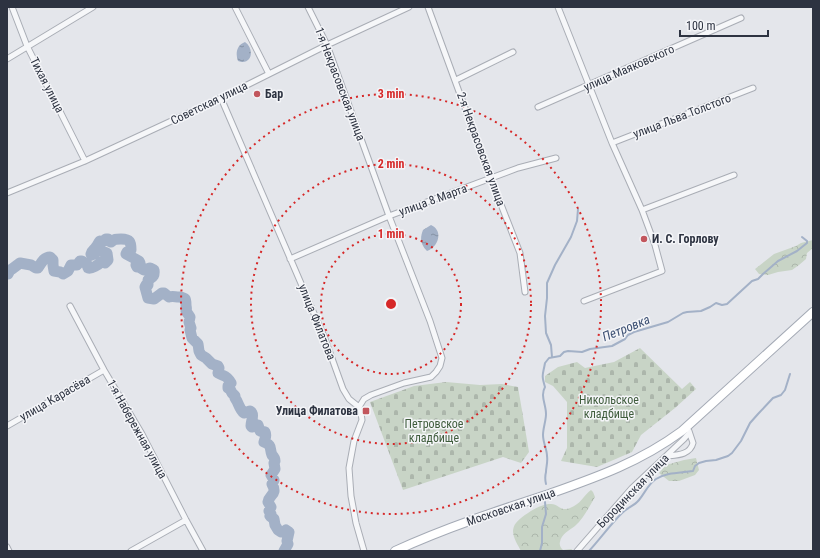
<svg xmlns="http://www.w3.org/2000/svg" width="820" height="558" font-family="'Roboto Condensed',sans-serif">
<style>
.forest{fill:url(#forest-crowns)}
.cemetery{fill:url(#cemetery-stones)}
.water{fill:url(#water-ripples)}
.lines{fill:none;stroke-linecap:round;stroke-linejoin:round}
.stream{stroke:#a3b1c7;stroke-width:2}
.river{stroke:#a3b1c7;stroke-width:11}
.street-casing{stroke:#a9adb5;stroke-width:7}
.primary-casing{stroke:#a4aab5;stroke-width:10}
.street{stroke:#f6f7f9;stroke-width:5}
.primary{stroke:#fff;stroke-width:8}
.ring{fill:none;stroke:#d62828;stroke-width:2;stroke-dasharray:2 4}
.poi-dot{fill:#c2565d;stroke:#f4f5f8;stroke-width:1.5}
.labels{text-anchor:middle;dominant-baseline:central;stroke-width:3;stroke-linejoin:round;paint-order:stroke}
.street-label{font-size:12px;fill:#2d3341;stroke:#f4f5f8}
.poi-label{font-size:12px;font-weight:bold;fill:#2d3341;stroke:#f4f5f8;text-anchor:start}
.park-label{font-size:12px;fill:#3f5c3c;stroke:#f4f5f8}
.water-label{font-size:13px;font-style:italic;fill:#3b4f72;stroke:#f4f5f8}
.centre{fill:#d62828;stroke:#f4f5f8;stroke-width:2}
.ring-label{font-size:12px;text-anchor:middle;font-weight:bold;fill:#d62828;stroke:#f4f5f8;stroke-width:3;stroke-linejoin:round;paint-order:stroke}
</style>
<defs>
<pattern id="forest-crowns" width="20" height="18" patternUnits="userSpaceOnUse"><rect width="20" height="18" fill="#c8d4c6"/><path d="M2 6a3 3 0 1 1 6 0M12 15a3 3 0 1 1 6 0" fill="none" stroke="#acb6ab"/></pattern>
<pattern id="cemetery-stones" width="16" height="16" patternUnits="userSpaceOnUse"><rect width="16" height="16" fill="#c8d4c6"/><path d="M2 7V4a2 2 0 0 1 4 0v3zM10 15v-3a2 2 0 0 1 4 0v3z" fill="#acb6ab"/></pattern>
<pattern id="water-ripples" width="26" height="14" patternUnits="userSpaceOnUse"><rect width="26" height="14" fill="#a3b1c7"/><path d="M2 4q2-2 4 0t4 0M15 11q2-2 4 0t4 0" fill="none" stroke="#8591a3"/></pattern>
</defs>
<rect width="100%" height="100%" fill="#e4e6eb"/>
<path class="forest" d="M813,240V248L807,253L806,259L799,265L792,270L778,272L768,275L759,274L755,269L774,254L796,246L801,243Z
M696,458L699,470L695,475L679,481H669L659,473L666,465L684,460Z
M591,490L593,492L595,497C589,507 584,518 575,526C570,530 561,534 560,542C559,545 561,548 563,550L572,549L571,551H521C518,545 513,538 513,531C513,529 514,525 516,523C523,515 540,504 550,504C558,503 560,512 570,508C581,504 583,496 591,490Z"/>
<path class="cemetery" d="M640,348L682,389L690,382L696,389L675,408L641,435L632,452L597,467L561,461L567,448V402L553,386L545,382V376L558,367L577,362L585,368L614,362Z
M446,382L480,385L502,384L518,387L529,452L521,463L503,457L403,490L370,402L414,386Z"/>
<path class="water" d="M245,42C255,49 252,66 238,61C235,53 237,45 245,42Z
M431,225C444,231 438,247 427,251C420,244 420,238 423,230Z"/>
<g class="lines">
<path class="stream" d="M552,357L551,345L546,333L545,316L547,298V283L555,265L571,237L577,221L578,209
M546,484C545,480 545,476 546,472C546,467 548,462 547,456C547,449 543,443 543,435C543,428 546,421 546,414C546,404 540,396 545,387C541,374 543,375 545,363L549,358L560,356L564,352L568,351L582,352L590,349L612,346L625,339L628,335L634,332L668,322L683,313L687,312L701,311L710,307L716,303L722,305L727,304L752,281L758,279L763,274L778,261L797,251L807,243V241L802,237
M540,551L542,543V527L546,514L545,502
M589,551C600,539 610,525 622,513C627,508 634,506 639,500C645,493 648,484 656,479C667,472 681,473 693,471L695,466L699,463L706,461L716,460L728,456L732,453L741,441L750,423L758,414L773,398L781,395L785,390L790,374"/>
<path class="river" d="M7,274H8L10,270L12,269L20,263L31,265L36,268H38C41,263 44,257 50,257L53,260V265L54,271L60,272L63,274L68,271L71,265H77L80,261H82L83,262L87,264L88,268C92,269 98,265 101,262L105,263L108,260L107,253L102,251H98L92,255L91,254C92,250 94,250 96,247C98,245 98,243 100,241L102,242L106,239H108L109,241L111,242C114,239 116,239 121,239C130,239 131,242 131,250L129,252H127L126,254L139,261L140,263L136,265L137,267H139L144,270L150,268L154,270C155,277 152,277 148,280V285H146L145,287L148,298L154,299L162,293H164L169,297C173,296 175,297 179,297C186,298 186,298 186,305C186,307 187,309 186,311L190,317L189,322L191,328L190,330L192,338L198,344L199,351L201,355L206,358L212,364L218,366L219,368L218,373C224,377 226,374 231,383L228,386V388L230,389L232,393L235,396V398C239,403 239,409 244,413L250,411C255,414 251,421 251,426L252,427L258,425L260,431L265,432C267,436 265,438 264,442C273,446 269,448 272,455C274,457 275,459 275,461L274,463L275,469L271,475L274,480L272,484C278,495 269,494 268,502L271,507L269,511L271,514L270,516L274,519L275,525L278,530L281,532H284L286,530L289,532L287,541L288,544L284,551"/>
<defs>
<path id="street" d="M12,7L27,46L85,161
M235,7L269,74
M308,7L327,45L389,216L430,321L442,358L440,366L436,372L431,377L404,383L371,395L364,399L359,407
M428,7L491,179L520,253L525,292
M558,7L612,143L642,210
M7,59L93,7
M456,80L513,52
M221,98L325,339L343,389L349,399L359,407L361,413L362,420L354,441L349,468L351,496L356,523L364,551
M538,107L741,18
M612,143L753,88
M7,193L85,161L221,98L327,45L409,7
M290,259L389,216L518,168L556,158
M584,301L662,271L655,245L642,210L734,175
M70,306L104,370L142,434L186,520L203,551
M7,426L104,370
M667,456C677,455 690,455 693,443L689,431
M7,547L9,551
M131,551L186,520
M577,551L632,488L684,439L689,433"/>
<path id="primary" d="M395,551C445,528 497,511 549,494C597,477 640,462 682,431L813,312"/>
</defs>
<use href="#street" class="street-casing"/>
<use href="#primary" class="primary-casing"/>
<use href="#street" class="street"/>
<use href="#primary" class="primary"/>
</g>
<g class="ring">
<circle cx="391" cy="304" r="70"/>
<circle cx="391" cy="304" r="140"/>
<circle cx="391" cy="304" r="210"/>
</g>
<g class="poi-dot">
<circle cx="257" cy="94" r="4"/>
<circle cx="644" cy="239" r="4"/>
<rect x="362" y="407" width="8" height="8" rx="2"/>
</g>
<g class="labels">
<g class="street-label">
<text transform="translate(629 68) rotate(-24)">улица Маяковского</text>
<text transform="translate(340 84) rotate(69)">1-я Некрасовская улица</text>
<text transform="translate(47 85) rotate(63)">Тихая улица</text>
<text transform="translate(209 103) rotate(-26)">Советская улица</text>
<text transform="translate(682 116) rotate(-21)">улица Льва Толстого</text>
<text transform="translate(481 149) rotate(70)">2-я Некрасовская улица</text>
<text transform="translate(433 200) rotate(-20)">улица 8 Марта</text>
<text transform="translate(317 322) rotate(68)">улица Филатова</text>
<text transform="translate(55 398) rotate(-30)">улица Карасёва</text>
<text transform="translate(137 429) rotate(61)">1-я Набережная улица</text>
<text transform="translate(633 491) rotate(-46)">Бородинская улица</text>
<text transform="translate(511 507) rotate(-19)">Московская улица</text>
</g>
<g class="poi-label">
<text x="265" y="94">Бар</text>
<text x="652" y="239">И. С. Горлову</text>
<text x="358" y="411" text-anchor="end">Улица Филатова</text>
</g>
<g class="park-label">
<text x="609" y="400">Никольское<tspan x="609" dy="14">кладбище</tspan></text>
<text x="434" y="424">Петровское<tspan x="434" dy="14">кладбище</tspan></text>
</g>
<g class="water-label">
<text transform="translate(626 328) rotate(-22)">Петровка</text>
</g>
</g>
<circle cx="391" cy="304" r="6" class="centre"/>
<g class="ring-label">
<text x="391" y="98">3 min</text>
<text x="391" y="168">2 min</text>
<text x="391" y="238">1 min</text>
</g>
<rect width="820" height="558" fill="none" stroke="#2d3341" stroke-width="16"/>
<path d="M680 30v6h88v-6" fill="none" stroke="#2d3341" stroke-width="2"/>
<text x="686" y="30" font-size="12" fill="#2d3341" stroke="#f4f5f8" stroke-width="3" paint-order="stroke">100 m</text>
</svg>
